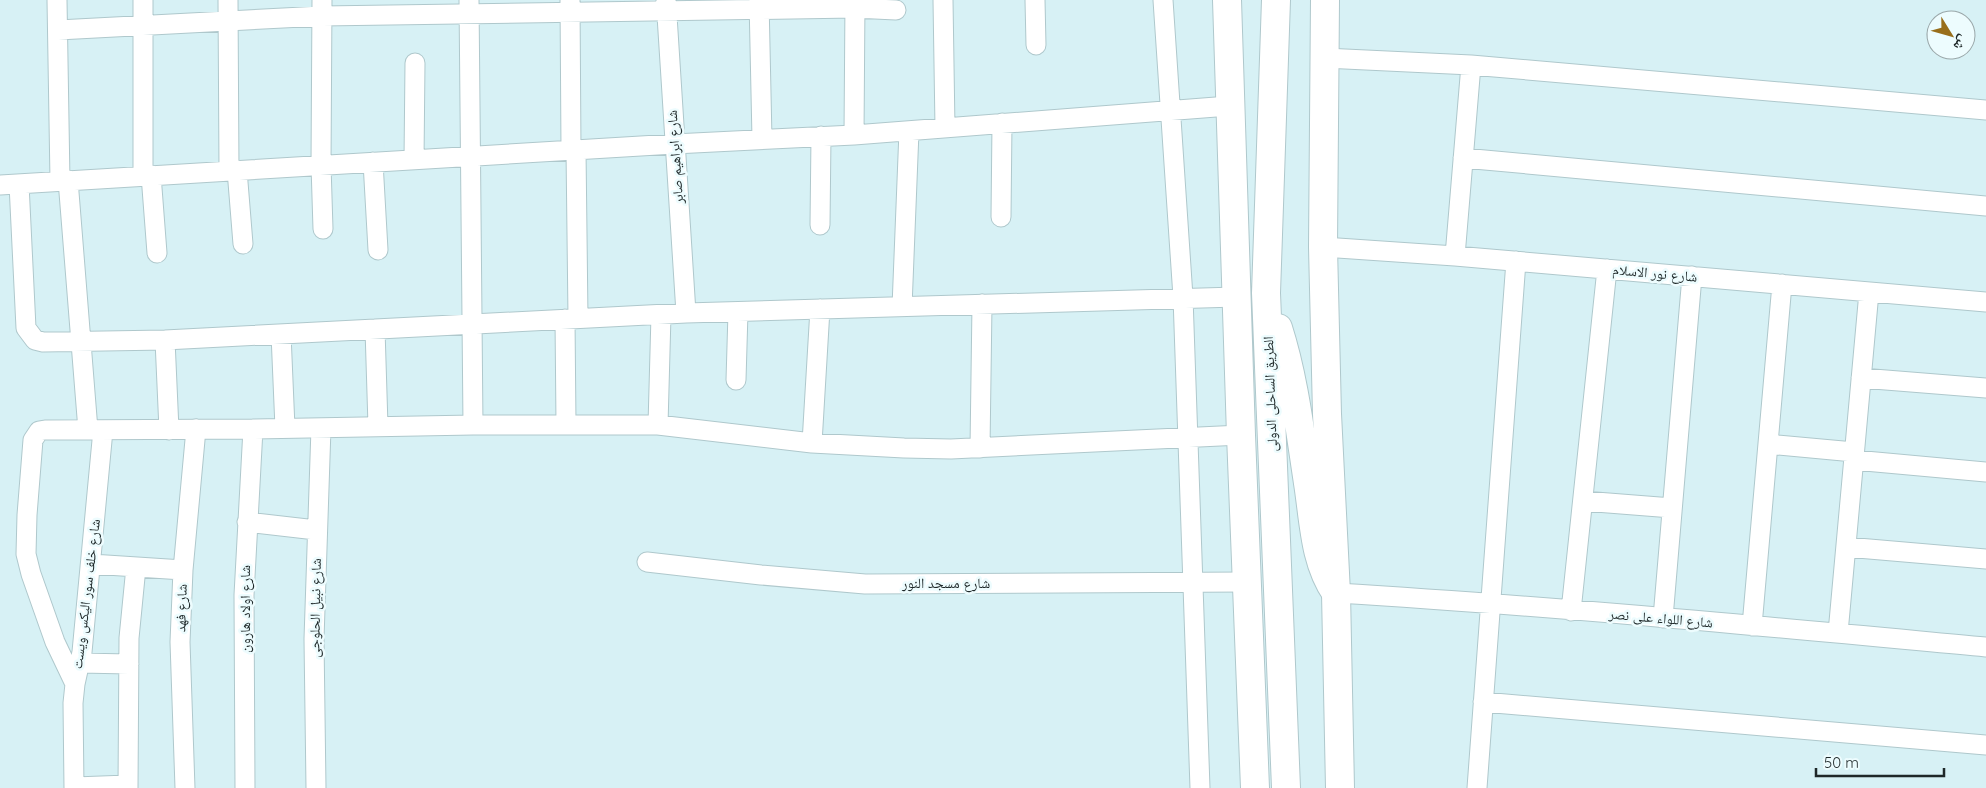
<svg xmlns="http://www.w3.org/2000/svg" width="1986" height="788" font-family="Quicksand,'Noto Naskh Arabic',sans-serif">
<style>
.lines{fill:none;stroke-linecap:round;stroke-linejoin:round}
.street-casing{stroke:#afc8cc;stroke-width:21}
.secondary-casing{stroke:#afc8cc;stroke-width:30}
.highway-casing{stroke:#afc8cc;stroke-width:30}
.street{stroke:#fff;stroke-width:19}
.secondary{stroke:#fff;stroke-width:28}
.highway{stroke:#fff;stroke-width:28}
.labels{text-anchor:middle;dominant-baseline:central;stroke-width:5;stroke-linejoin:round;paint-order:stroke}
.street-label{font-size:14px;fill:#1e2829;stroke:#edfcfe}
</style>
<rect width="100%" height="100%" fill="#d7f1f5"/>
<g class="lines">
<defs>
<path id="street" d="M57,0L60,181
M143,0V176
M228,0L229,171
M322,0L321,165L323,229
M469,0L473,425
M570,0L571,150
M666,0L686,313
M759,0L762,139
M943,0L945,128
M1035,0L1036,45
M1163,0L1183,297L1200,788
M58,30L322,16L854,8L896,10
M1324,58L1471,65L1986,110
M854,135L855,0
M576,150L578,318
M1463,158L1986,206
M414,160L415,63
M373,162L378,250
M237,170L243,244
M151,175L157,253
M68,180L88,430
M19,184L26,328L35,340L43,342L165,340L686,313L1236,297
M0,185L674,144L854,135L1229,106
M1001,217L1002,123
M820,225L821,136
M1323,247L1455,256L1986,302
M1455,256L1471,65
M902,307L909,131
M565,319L566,424
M375,329L378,426
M281,334L285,428
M165,340L169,430
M1861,378L1986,388
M736,380L738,312
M658,425L661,315
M812,443L820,309
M1768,444L1854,452
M980,448L982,304
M1854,460L1986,472
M1583,501L1672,508
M247,522L316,530
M1846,547L1986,559
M647,562L761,575L865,584L1246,582
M91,564L183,570
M1336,593C1553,606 1770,627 1986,647
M1571,611L1607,269
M1663,618L1692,276
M1752,626L1782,284
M1838,633L1869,292
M80,663L129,664
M75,684L55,642L31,574L26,554L27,515L33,440L39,431L45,430L253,429L473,425H658L812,443L904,448L951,449L1241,435
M1483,702L1986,745
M75,787L128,785
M74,788L73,703L75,684L82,652L103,430
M128,788L129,638L136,567
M185,788L180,642L183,570L196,429
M245,788L244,595L253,429
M316,788L314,639L321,428
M1477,788L1516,261"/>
<path id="secondary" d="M1325,0L1323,247L1327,414L1336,593L1340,788"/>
<path id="highway" d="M1227,0L1241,435L1255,788
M1276,0L1266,293L1286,788
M1278,328C1294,378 1300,431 1308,483C1314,521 1314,561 1336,593"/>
</defs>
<use href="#street" class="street-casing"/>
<use href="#secondary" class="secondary-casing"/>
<use href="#highway" class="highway-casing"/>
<use href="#street" class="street"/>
<use href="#secondary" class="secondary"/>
<use href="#highway" class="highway"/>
</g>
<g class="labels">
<g class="street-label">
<text transform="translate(675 157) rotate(-94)">شارع ابراهيم صابر</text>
<text transform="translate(1655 273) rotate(5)">شارع نور الاسلام</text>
<text transform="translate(1270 394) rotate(-92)">الطريق الساحلى الدولى</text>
<text x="946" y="583">شارع مسجد النور</text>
<text transform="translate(86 594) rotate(-83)">شارع خلف سور اليكس ويست</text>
<text transform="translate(181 608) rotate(-88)">شارع فهد</text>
<text transform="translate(315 608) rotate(-89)">شارع نبيل الحلوجى</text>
<text transform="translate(245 609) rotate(-90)">شارع اولاد هارون</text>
<text transform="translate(1661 618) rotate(5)">شارع اللواء على نصر</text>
</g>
</g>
<g transform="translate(1951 35) rotate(127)"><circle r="24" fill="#edfcfe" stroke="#9aa7a9"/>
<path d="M0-4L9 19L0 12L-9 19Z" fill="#986e1b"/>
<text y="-8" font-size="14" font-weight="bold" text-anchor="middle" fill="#1e2829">ش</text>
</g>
<path d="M1816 768v8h128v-8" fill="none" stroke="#1e2829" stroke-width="2.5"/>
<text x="1824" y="768" font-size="15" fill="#1e2829" stroke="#edfcfe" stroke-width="4" paint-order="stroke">50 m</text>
</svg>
